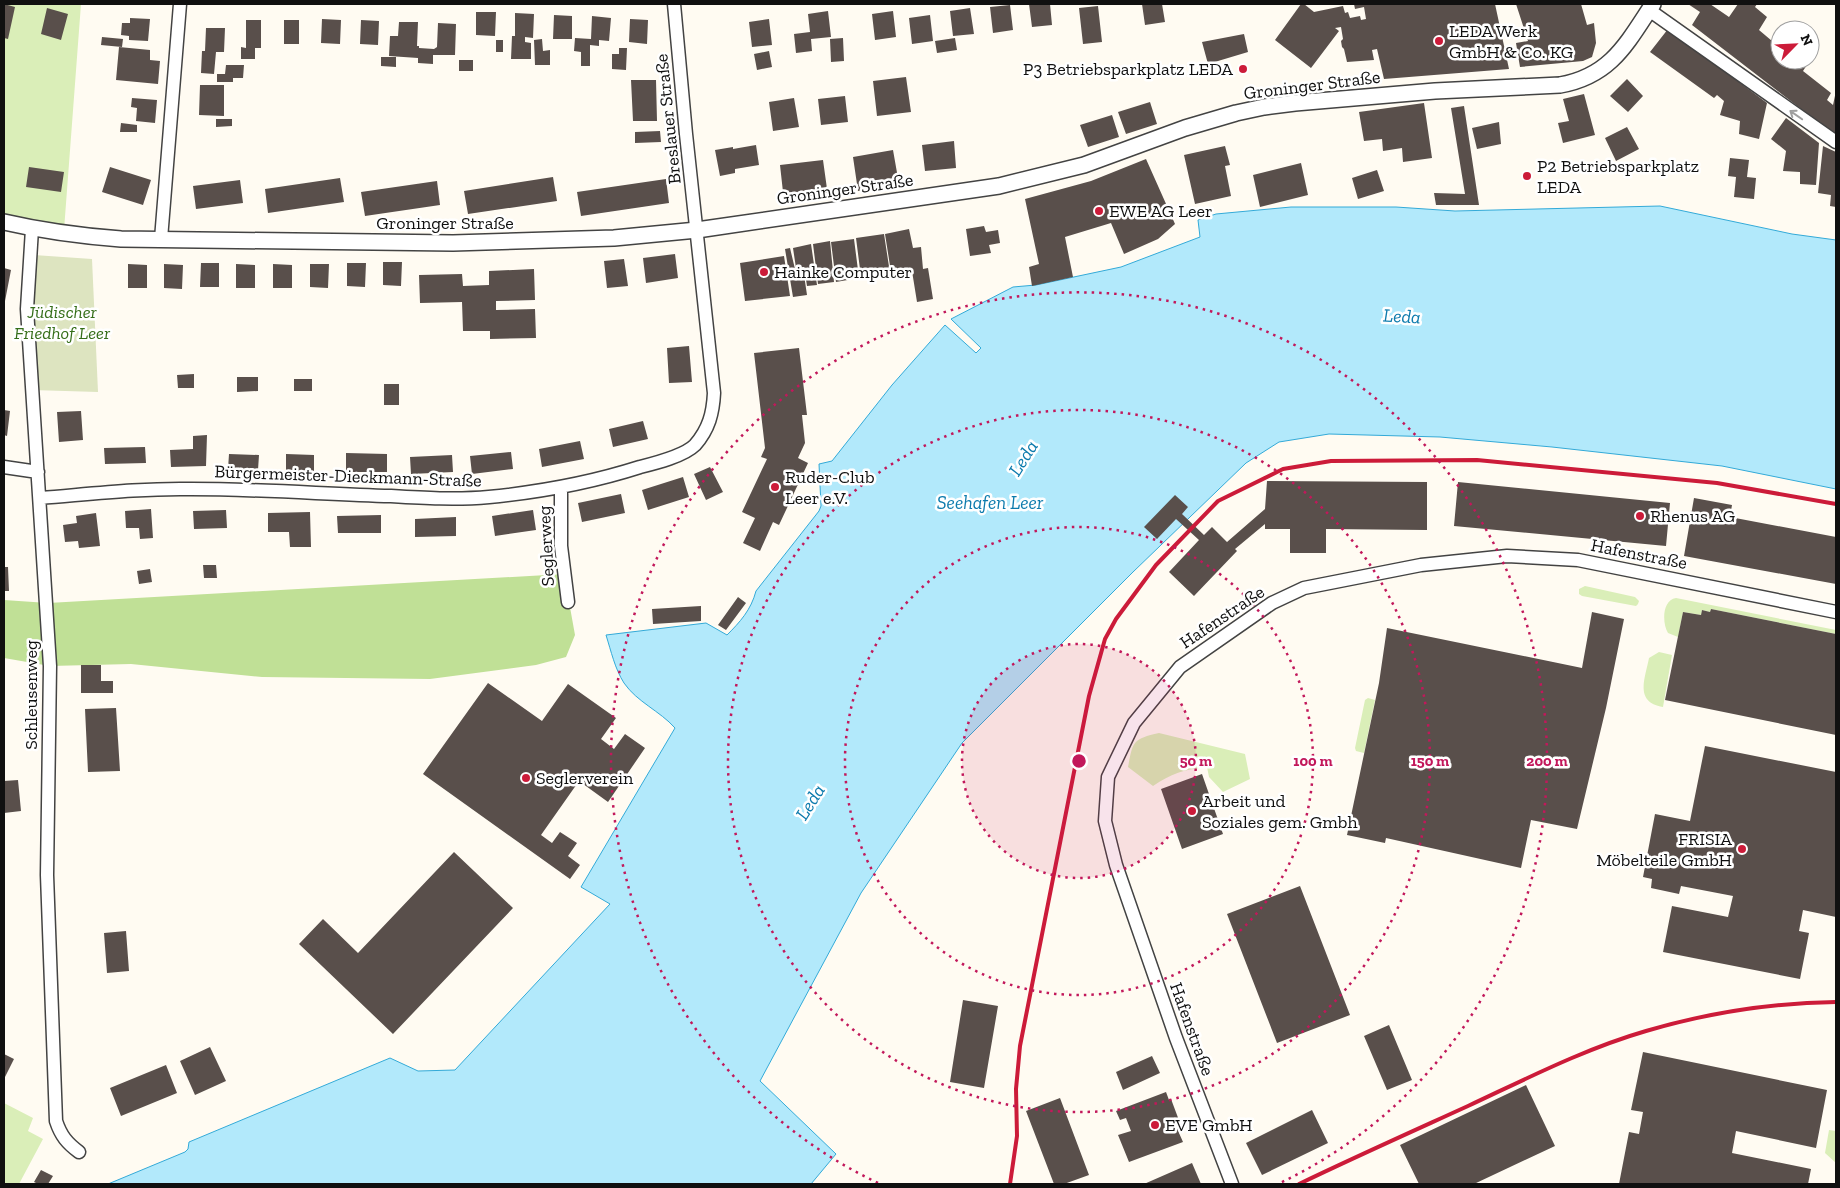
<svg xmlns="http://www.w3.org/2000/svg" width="1840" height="1188" font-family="'Zilla Slab',serif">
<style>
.green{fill:#daeeb8}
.forest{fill:#c0e096}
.cemetery{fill:#dde4c0}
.water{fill:#b2e9fb;stroke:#33aad8}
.building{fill:#594f4b}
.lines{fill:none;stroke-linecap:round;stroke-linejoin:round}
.minor-casing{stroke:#434343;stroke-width:15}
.tertiary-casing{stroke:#434343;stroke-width:18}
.minor{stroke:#fff;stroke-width:12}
.tertiary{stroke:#fff;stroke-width:15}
.rail{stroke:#cc1b39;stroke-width:4}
.oneway{stroke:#9f9f9f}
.ring{fill:none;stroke:#c2185b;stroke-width:2.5;stroke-dasharray:2.5 5}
.poi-dot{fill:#cc1b39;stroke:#fff;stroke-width:2}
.labels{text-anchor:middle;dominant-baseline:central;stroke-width:5;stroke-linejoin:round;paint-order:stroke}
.poi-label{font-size:18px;fill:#101010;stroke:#fff;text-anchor:start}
.street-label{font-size:18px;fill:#101010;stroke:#fff}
.park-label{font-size:18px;font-style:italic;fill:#356e19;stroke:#fff}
.water-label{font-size:19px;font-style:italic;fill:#0d7bad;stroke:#fff}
.centre{fill:#c2185b;stroke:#fff;stroke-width:2.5}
.ring-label{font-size:15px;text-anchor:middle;font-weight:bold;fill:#c2185b;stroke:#fff;stroke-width:5;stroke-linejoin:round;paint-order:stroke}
</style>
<rect width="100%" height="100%" fill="#fffbf2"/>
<path class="green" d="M4,4H81L64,230L4,217Z
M1585,586L1635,597L1639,601L1638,604L1636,606L1582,596L1579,594V589Z
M1676,598L1836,630V634L1711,609L1710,612L1702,610L1701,615L1683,612L1678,637L1668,633C1662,623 1662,600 1676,598Z
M1659,652L1672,655L1663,707C1634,702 1645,679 1649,658Z
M1368,698L1375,700L1364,753L1356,751L1355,748L1365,700Z
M1159,733L1245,754L1250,779L1223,792L1209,777L1207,767C1184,769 1171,774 1153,786L1128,767C1133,742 1132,739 1159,733Z
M4,1103L33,1118L28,1131L43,1139L19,1184H4Z
M1829,1130L1836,1131V1163L1825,1153Z"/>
<path class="forest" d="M564,574L575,635L566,657L536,665L430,679L262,677L131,664L50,666L4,658V600L48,603Z"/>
<path class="cemetery" d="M34,255L92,259L98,392L32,390Z"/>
<path class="water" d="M1660,206L1792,234L1836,240V489L1722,466L1552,447L1440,437L1329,434L1279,442L1246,463L1133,572L962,743L861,893L760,1081L836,1154L811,1184H108L185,1152L188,1149L189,1142L390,1058L418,1071L455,1070L610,904L581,887L675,728C660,711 637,702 624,683C615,669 611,651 606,635L706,623L727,635C740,622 751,610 756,591L819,511L821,506L819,464L832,461L892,385L945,325L976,353L981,348L951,319L1013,287L1036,285L1121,267L1200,237L1198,220L1216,214L1291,207H1396L1455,211Z"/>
<path class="building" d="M4,4L15,7L8,39L4,38Z
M1029,4H1050L1052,25L1032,27Z
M1142,4H1162L1165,22L1145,25Z
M1301,4H1304L1314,12L1343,6L1345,13L1348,12L1350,18L1360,16L1361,20L1366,19L1364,7L1355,9L1354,4H1495L1509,69L1384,79L1377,49L1372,50L1374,60L1347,62L1344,49L1342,47L1341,41L1343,39L1341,27L1335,28L1339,31L1311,68L1275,40Z
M1516,4H1581L1587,25L1594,23L1596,43L1592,57L1583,61L1520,67L1516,43L1528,41Z
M1688,4H1710L1729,17L1738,4H1757L1755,7L1767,17L1759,30L1772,41L1780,27L1784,30H1780V50L1776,55L1780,58V60H1810L1803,71L1831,93L1827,100L1833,105L1836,91V135L1831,132L1692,25L1700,12Z
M1010,5L1013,30L993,33L990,7Z
M1098,6L1102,42L1083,44L1079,8Z
M47,8L68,14L61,40L41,34Z
M970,8L974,34L953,36L950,11Z
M828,11L831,37L811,39L812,51L796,53L794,34L810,32L808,14Z
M893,11L896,37L875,40L872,14Z
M476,12H496L495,36L476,35Z
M515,13L534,14L533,38L525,37V42L531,43V59H511L512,36H515Z
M554,15L572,16V39H553Z
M930,15L933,41L912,44L909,18Z
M592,16L611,18L609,41L599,40V46L590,45V66H581V52L574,51L575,38L591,39Z
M130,18L150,19L148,41L129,40V36L121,35L122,23H130Z
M322,19L341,20L340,44L321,43Z
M630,19L648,20L647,44L629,42Z
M769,19L772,45L752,47L749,22Z
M246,20H261V48H255V59H241V47L246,48Z
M284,20H299V44H284Z
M361,20L379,21L378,45L360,44Z
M399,22H418L417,46H419V48L434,49L437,47L438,23L456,24L455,55H433V64L418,63V58L389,56L390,36H398Z
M206,28H225L224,52H216L214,74L201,73L202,51H205Z
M1668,29L1767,103L1759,139L1739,134L1740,121L1720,115L1724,101L1717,95L1714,98L1650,52Z
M1244,34L1248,52L1208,64L1202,42Z
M102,37L123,39L122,47L101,45Z
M843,38L844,61L831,62L830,39Z
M955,38L957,50L937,53L935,41Z
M542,39L543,51L550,50V65H535L534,40Z
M496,40H503V52H496Z
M119,47L150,50V60L160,61L158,84L116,80Z
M619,48H627L626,70L612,69V54H619Z
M769,51L772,67L757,70L754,54Z
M381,57H396V67L381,66Z
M459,60H473V71H459Z
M226,65H244L243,78H233V82H217V74H225Z
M906,77L911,112L877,116L873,81Z
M1627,79L1643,96L1628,112L1610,96Z
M631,80H656L657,121H633Z
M200,85H224V116L199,115Z
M1584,94L1595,135L1563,143L1558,123L1569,121L1563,99Z
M845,96L848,122L821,125L818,99Z
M132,98L157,100L155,123L136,121L137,108L131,107Z
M794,98L799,127L773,131L769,102Z
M1150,102L1157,124L1126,134L1118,112Z
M1424,103L1432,158L1403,162L1402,148L1383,151L1382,139L1364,141L1359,112Z
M1464,106L1479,205H1436L1434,193L1465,194L1451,108Z
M1112,115L1119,137L1088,147L1080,125Z
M1786,118L1819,143L1816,185L1800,184V172L1783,171L1786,151L1771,139Z
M216,119H232V126L216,127Z
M1499,122L1501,144L1477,149L1472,128Z
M121,123L137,125V132H120Z
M1627,127L1639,149L1616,161L1605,138Z
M660,131L661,142L635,143V132Z
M954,141L956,168L925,171L922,145Z
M756,145L759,165L735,169V173L720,176L715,150L733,147V149Z
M1225,146L1230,165L1225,166L1231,196L1195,204L1184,155Z
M1823,146L1836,152V207L1830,206L1831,195L1818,193Z
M893,150L899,184L858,191L853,157Z
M1730,158L1749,160L1747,177L1756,178L1754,199L1734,197L1736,177L1728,176Z
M1146,159L1175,224L1158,239L1124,254L1111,223L1065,237L1073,277L1032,286L1029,267L1039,264L1025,199L1091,181Z
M823,160L828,196L784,201L780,165Z
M1301,163L1308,195L1260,207L1253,175Z
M29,167L64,172L61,192L26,187Z
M110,167L151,180L143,205L102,192Z
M1377,170L1384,191L1358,199L1352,178Z
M553,177L557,201L468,214L464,191Z
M340,178L344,202L268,213L265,189Z
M666,179L669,203L581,216L577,192Z
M240,180L243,203L196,209L193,186Z
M437,181L440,205L365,216L361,192Z
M984,226L986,232L998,230L1000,243L989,245L991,253L970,256L966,229Z
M909,229L913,248L921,247L923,269L928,268L933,299L917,302L912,271L891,272L885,234Z
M884,234L890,273L861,277L856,238Z
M854,239L859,278L836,282L831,242Z
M830,241L834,282L818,284L813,244Z
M811,244L817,285L807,286L804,267L796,268L793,248Z
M790,248L795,269L803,268L807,295L793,297L785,249Z
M675,254L678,278L646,283L643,258Z
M784,256L790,296L745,301L740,263Z
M624,259L628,286L607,288L604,261Z
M383,262H402L401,286L383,285Z
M201,263H219V287H200Z
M347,263H366L365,287L347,286Z
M128,264L147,265V288H128Z
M164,264L183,265L182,289L164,288Z
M236,264L255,265V288H236Z
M273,264L292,265V288H273Z
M310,264H329L328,288L310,287Z
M4,268L11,270L5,301H4Z
M534,269L535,300L496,301V310L535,309L536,338L490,339V331H463L462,302L420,303L419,275L462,274L463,286L489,285V271Z
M689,346L692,382L669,383L667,348Z
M799,348L807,415H802L805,443L798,458L808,463L779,525L773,522L760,551L743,543L755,518L742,512L767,459L761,457L765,448L754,353Z
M194,374V388H178L177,375Z
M237,377H258V391L237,392Z
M294,379H312V391H294Z
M384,384H399V405H384Z
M4,410L10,411L7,436L4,435Z
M81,411L83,440L59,442L57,412Z
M643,421L648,439L613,447L609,429Z
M207,435L206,466L171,467L170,450L193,449V436Z
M580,441L584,459L542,467L539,449Z
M145,447L146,463L105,464L104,448Z
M511,452L513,469L472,474L470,456Z
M346,453L387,454V472H346Z
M229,454L259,455L258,470L228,469Z
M286,454L314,455V472L286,471Z
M452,455L453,472L411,474L410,457Z
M710,467L723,492L706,500L694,474Z
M683,477L689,497L648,510L642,490Z
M1267,481L1427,482V530L1326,529V553H1290V529H1265V524L1235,549L1237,551L1194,596L1169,572L1199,540L1176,519L1157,539L1144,527L1175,495L1188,507L1182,514L1204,535L1212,527L1227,542L1265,509Z
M1458,482L1670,503L1666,546L1454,526Z
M621,494L625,513L582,522L578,503Z
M1694,498L1732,505L1730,517L1836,537V584L1684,556Z
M151,509L153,538L140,539L139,528H126L125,511Z
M226,510L227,528L194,529L193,511Z
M533,510L536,530L495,536L492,516Z
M310,512L311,547H290L289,532H268V513Z
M96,513L100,546L79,548L78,541L65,542L63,525L77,523L76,516Z
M381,515V533H338L337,516Z
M456,517V536L415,537V519Z
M203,565H216L217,578H204Z
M4,567H8L9,591H4Z
M150,569L152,582L139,584L137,571Z
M738,597L746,603L726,630L718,625Z
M701,606V621L653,624L652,609Z
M1711,609L1836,634V735L1665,700L1683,612L1701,615L1702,610L1710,612Z
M1592,612L1624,619L1606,708L1577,829L1531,820L1521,868L1386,838L1385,843L1347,835L1379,683L1387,628L1582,668Z
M81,665H101V681H113V693H81Z
M488,683L542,721L568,684L616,718L601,739L614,749L625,734L645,748L608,802L579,781L541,835L552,843L560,832L577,843L568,856L580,865L570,879L423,774Z
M116,708L120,771L88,772L85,709Z
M1705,746L1836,772V917L1803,910L1799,931L1809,933L1800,979L1663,952L1672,906L1728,917L1733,896L1681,886L1679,894L1651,888L1652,879L1643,877L1655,814L1690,821Z
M1202,774L1223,834L1182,849L1161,789Z
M18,780L21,811L4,813V781Z
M454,852L513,908L393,1034L299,944L323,919L358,953Z
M1300,886L1350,1015L1277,1043L1227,914Z
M126,931L129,971L107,973L104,933Z
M963,1000L998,1006L984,1088L950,1082Z
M1389,1025L1412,1080L1387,1090L1364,1036Z
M210,1047L226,1081L195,1095L180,1061Z
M1643,1052L1827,1090L1816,1148L1736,1131L1732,1153L1811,1169L1808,1184H1619L1629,1132L1639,1134L1643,1112L1631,1110Z
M4,1054L14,1059L4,1079Z
M1152,1056L1160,1073L1123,1090L1116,1072Z
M166,1065L177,1093L121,1116L110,1088Z
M1526,1085L1555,1146L1474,1184H1419L1400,1145Z
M1166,1092L1169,1100L1171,1099L1183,1131L1179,1133L1183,1142L1129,1162L1118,1135L1131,1131L1126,1118L1120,1120L1116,1111Z
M1060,1098L1089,1175L1064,1184H1054L1026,1111Z
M1312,1110L1328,1143L1262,1175L1246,1143Z
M1192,1163L1201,1184H1144Z
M41,1170L53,1176L48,1184H38L34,1182Z"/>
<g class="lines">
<defs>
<path id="minor" d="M1649,10L1836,142
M32,229L27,309L50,666L47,875L56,1121C61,1136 67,1143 79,1152
M161,239L180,4
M4,467L38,472
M561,488V546L568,602
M41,498C91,494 141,488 191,489C258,489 324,494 391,496C423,498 456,500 489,497C540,492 590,483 640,467C656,463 684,456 695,445C709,429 713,413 714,393L686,134L674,4
M1232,1184L1176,1038L1116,865L1105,821L1108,777L1134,723L1180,667L1272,603L1304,588L1421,565L1507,556L1578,560L1836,612"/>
<path id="tertiary" d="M4,222C43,231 81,236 121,239L453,243L614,238L697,230L999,186L1084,165L1185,128L1236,113L1264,107L1295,103L1435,91L1560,85C1611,76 1627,43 1653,4"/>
</defs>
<use href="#minor" class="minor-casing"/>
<use href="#tertiary" class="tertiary-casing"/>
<use href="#minor" class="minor"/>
<use href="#tertiary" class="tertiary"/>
<path class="rail" d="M1010,1184L1017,1136L1016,1089L1020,1046L1089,696L1105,639L1116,619L1156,565L1218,501L1283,469L1331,461L1477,460L1717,483L1836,504
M1299,1184C1355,1157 1411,1132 1468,1106C1526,1079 1584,1049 1646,1031C1707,1013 1772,1003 1836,1002"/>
</g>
<defs><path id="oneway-shaft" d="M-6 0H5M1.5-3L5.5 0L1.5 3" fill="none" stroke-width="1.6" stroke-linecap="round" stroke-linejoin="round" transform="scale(1.25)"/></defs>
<use class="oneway" href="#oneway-shaft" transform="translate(1796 115) rotate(-145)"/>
<circle cx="1079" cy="761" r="117" fill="#c2185b" fill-opacity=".12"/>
<g class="ring">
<circle cx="1079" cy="761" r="117"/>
<circle cx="1079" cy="761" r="234"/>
<circle cx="1079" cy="761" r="351"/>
<path d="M878 1183A468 468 0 1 1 1280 1183"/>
</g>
<g class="poi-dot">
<circle cx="1439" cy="41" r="5"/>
<circle cx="1243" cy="69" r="5"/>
<circle cx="1527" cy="176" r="5"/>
<circle cx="1099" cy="211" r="5"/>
<circle cx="764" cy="272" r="5"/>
<circle cx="775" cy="487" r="5"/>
<circle cx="1640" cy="516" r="5"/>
<circle cx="526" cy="778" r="5"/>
<circle cx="1192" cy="811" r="5"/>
<circle cx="1742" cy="849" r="5"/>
<circle cx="1155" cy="1125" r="5"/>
</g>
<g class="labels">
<g class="poi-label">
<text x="1449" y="31">LEDA Werk<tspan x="1449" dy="21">GmbH &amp; Co. KG</tspan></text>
<text x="1233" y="69" text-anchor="end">P3 Betriebsparkplatz LEDA</text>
<text x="1537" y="166">P2 Betriebsparkplatz<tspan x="1537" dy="21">LEDA</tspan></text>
<text x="1109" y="211">EWE AG Leer</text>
<text x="774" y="272">Hainke Computer</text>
<text x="785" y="477">Ruder-Club<tspan x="785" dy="21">Leer e.V.</tspan></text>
<text x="1650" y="516">Rhenus AG</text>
<text x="536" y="778">Seglerverein</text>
<text x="1202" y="801">Arbeit und<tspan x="1202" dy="21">Soziales gem. Gmbh</tspan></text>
<text x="1732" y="839" text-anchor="end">FRISIA<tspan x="1732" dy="21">Möbelteile GmbH</tspan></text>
<text x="1165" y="1125">EVE GmbH</text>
</g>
<g class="street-label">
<text transform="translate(1312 85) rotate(-7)">Groninger Straße</text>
<text transform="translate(668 119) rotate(-96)">Breslauer Straße</text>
<text transform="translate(845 189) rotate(-8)">Groninger Straße</text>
<text x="445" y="223">Groninger Straße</text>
<text transform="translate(348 476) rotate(2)">Bürgermeister-Dieckmann-Straße</text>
<text transform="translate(546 546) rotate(-93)">Seglerweg</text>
<text transform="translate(1639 554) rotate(11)">Hafenstraße</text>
<text transform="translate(1222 617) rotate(-34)">Hafenstraße</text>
<text transform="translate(31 695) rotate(-90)">Schleusenweg</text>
<text transform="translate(1192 1029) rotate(70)">Hafenstraße</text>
</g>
<g class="park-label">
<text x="62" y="312">Jüdischer<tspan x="62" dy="21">Friedhof Leer</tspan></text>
</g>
<g class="water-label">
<text transform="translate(1402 316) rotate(3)">Leda</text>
<text transform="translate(1023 458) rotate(-58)">Leda</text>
<text x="990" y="502">Seehafen Leer</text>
<text transform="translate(810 802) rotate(-58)">Leda</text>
</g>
</g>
<circle cx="1079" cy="761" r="8" class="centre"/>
<g class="ring-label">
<text x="1196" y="766">50 m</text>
<text x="1313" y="766">100 m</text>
<text x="1430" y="766">150 m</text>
<text x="1547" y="766">200 m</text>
</g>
<rect width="1840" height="1188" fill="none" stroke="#101010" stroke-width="10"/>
<g transform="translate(1795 45) rotate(66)"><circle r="24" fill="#ffffff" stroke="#9f9f9f"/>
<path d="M0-4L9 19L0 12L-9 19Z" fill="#cc1b39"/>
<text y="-8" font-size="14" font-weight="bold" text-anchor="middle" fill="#101010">N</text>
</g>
</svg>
